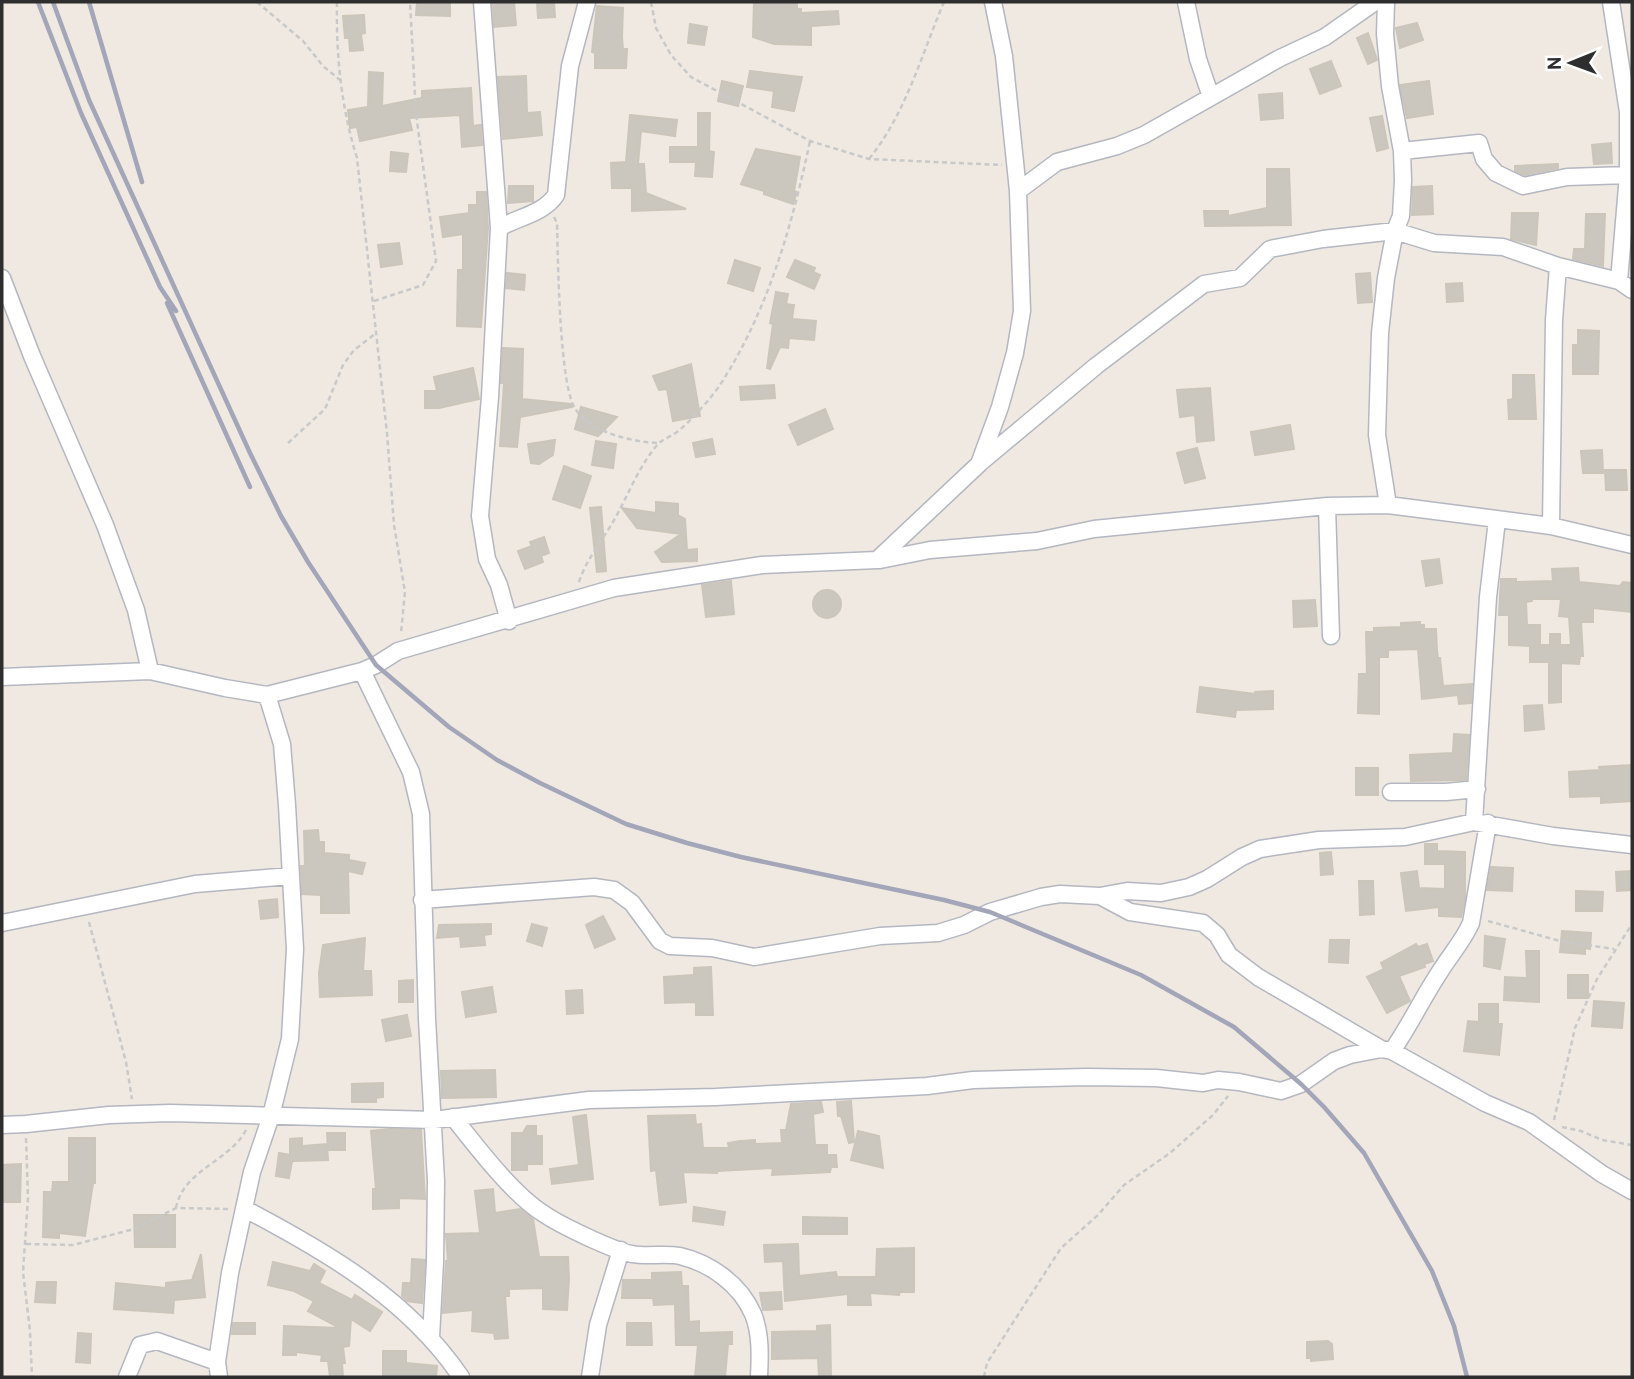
<svg xmlns="http://www.w3.org/2000/svg" width="1634" height="1379" font-family="Overpass,sans-serif">
<style>
.building{fill:#cbc7bf;stroke:#cbc5ba;stroke-width:2;fill-rule:evenodd}
.lines{fill:none;stroke-linecap:round;stroke-linejoin:round}
.minor-casing{stroke:#b4b7c1;stroke-width:19}
.path{stroke:#c9c9c9;stroke-width:2.5;stroke-dasharray:5 3.5;stroke-linecap:butt}
.minor{stroke:#fff;stroke-width:16}
.rail{stroke:#a3a6b8;stroke-width:4.5}
</style>
<rect width="100%" height="100%" fill="#efe9e1"/>
<path class="building" d="M417,2H450V16L416,15Z
M493,2H514L516,25L494,27Z
M537,2H554L555,17L538,18Z
M754,2H797V9H801V13L838,11L839,24L811,26V45L774,44L753,37Z
M597,6L623,8L622,37L623,49H627L626,68H595V53L592,52Z
M364,15L365,33L361,34L363,50L350,51L349,38H345L343,16Z
M1417,23L1423,40L1400,48L1396,28Z
M690,24L707,27L704,45L688,43Z
M1368,33L1377,60L1368,64L1357,38Z
M1331,61L1341,86L1320,94L1310,69Z
M750,71L802,77L794,111L772,107L774,91L747,87Z
M369,72L383,73L382,106L422,98V91L471,88L473,126L481,125L482,145L462,147L460,115L409,118L412,130L360,141L357,127L350,128L348,110L368,107Z
M526,76L527,113L540,112L542,135L503,139L498,77Z
M722,81L743,86L738,106L718,101Z
M1429,81L1433,114L1407,118L1400,85Z
M1282,93L1283,118L1261,120L1259,95Z
M698,113H710L709,151L714,152L712,177L695,176L696,162H670V147H698Z
M630,115L677,120L675,136L641,131L638,164H644L646,193L686,209L632,211V188H612L611,163L626,162Z
M1382,116L1388,148L1377,151L1370,118Z
M1611,143L1612,163L1594,164L1592,145Z
M756,149L800,157L794,191L797,192L793,204L764,194V191L741,184Z
M391,152L408,154L406,172L390,171Z
M1558,164V168L1524,175L1515,171V166Z
M1267,169H1289L1291,225L1205,226L1204,211H1228V216L1267,208Z
M509,186H533V201L508,203Z
M1432,186L1433,214L1412,215L1413,187Z
M477,192H486L488,228L481,327L457,326L458,270H463V234L443,237L440,217L469,213V205H477Z
M1512,213H1538L1536,245L1511,239Z
M1586,214H1605L1603,266L1573,259L1574,249H1585Z
M399,243L402,264L381,267L378,245Z
M735,260L760,268L753,291L728,283Z
M795,260L815,268L813,272L820,275L814,289L787,277Z
M507,273L525,275L524,290L506,288Z
M1370,273L1372,302L1358,303L1356,274Z
M1462,283L1463,301L1447,302L1446,284Z
M776,292L788,294L786,304L794,305L792,319L816,321L814,340L789,338L788,348L780,347L770,369L767,368L773,324L770,323Z
M1578,330L1599,331L1598,374H1573V345H1578Z
M503,348L523,349L522,399L571,404L572,407L520,417L517,447L500,446L504,383H501Z
M691,364L700,416L673,421L667,389L659,390L653,376Z
M473,368L479,399L439,408H425V391H437L434,377Z
M1513,375H1534L1536,419H1509L1508,400L1513,399Z
M774,385L775,398L741,400L740,387Z
M1210,388L1214,440L1197,442L1195,415L1180,417L1177,390Z
M581,407L617,417L598,436L575,429Z
M825,409L833,429L798,445L789,425Z
M1290,425L1294,449L1255,455L1251,432Z
M712,439L715,454L696,457L693,443Z
M555,440L553,455L539,464L531,463L528,444Z
M596,441L616,444L613,468L592,465Z
M1197,448L1205,478L1185,483L1177,453Z
M1602,450L1603,473H1583L1581,451Z
M564,466L591,476L580,508L553,499Z
M1605,470H1626L1627,490H1606Z
M656,502L678,504V515L685,519L687,550L697,549V561L662,562L655,552L681,534L637,528L622,508L656,513Z
M601,507L606,571L597,572L590,508Z
M544,537L549,553L541,556L543,562L525,569L518,551L532,546L530,542Z
M1439,559L1442,583L1426,586L1422,561Z
M1578,568L1579,582L1620,586L1623,582L1632,583V612L1593,608V622H1581L1583,656H1580L1579,664L1561,663V702L1549,703V662H1530V646L1509,645V615H1499L1501,579H1516V582L1553,581L1552,569ZM1532,599H1561L1559,616L1569,617L1571,645H1560V634H1550V645H1540V625H1527L1526,602L1532,601Z
M731,581L734,614L706,617L702,585Z
M813 604a14 14 0 1 1 28 0a14 14 0 1 1-28 0Z
M1315,600L1317,626L1294,627L1293,601Z
M1420,622V625H1424V629H1436L1437,651L1438,658H1440L1443,686L1472,684L1471,703L1459,704L1458,695L1422,699L1418,649L1388,650V657H1379V714L1358,713L1359,674H1367L1366,632H1374V628L1401,627V623Z
M1200,687L1255,694V692L1273,691V709L1236,710L1235,717L1197,712Z
M1542,705L1544,729L1525,731L1524,706Z
M1454,734L1469,735L1466,780L1411,781L1410,755L1453,753Z
M1632,765V801L1601,803V796L1570,797L1569,772L1600,770L1599,767Z
M1356,768H1378V795H1356Z
M318,830L319,842H324V853L349,855V860L365,863L362,874L348,871L349,913H321V895L302,894L301,866H305L304,831Z
M1425,844H1437V851L1465,852V899L1461,917L1439,916V907L1406,911L1401,873L1417,871L1419,888L1445,889V864H1425Z
M1331,852L1333,874L1321,875L1320,853Z
M1491,867L1513,868L1512,891L1487,890Z
M1631,871L1632,890L1617,891L1616,872Z
M1359,881H1373L1374,914L1360,915Z
M1576,891L1603,892L1602,911H1576Z
M277,899L278,917L261,919L259,901Z
M603,916L615,939L595,948L586,925Z
M491,924V934L484,935L485,945L461,947L460,936L437,938L439,925Z
M532,924L547,928L542,946L527,941Z
M1562,931L1591,933L1590,949L1585,948V954L1560,952Z
M1485,936L1505,939L1500,969L1484,966Z
M365,938L363,971H371L372,995L320,997L319,973L323,945Z
M1330,940H1349L1348,963L1329,962Z
M1416,944L1418,947L1427,944L1433,961L1424,964L1425,967L1399,976L1410,1001L1387,1013L1367,977L1384,969L1381,963Z
M1526,951H1539V1002L1504,1000L1505,977L1527,978Z
M711,967L713,1015H696V1002L665,1003L664,977L694,975V968Z
M1568,975H1588V998H1568Z
M413,980V1002H399V981Z
M492,987L496,1012L466,1017L462,992Z
M582,990L583,1013L567,1014L566,991Z
M1594,1001L1624,1003L1622,1028L1592,1026Z
M1479,1004H1498V1024H1502L1499,1055L1464,1051L1468,1021L1479,1022Z
M407,1015L411,1036L386,1041L382,1020Z
M495,1070L496,1097L442,1098L441,1071Z
M383,1083V1097L376,1098V1102H352V1084Z
M851,1101L854,1142L849,1143L841,1116H838L837,1102Z
M821,1102L823,1112L813,1114L815,1145H827V1155H836L837,1167H831L830,1172L772,1175L773,1168L717,1171V1173L683,1172L686,1202L660,1205L656,1170L651,1171L648,1116L695,1115L696,1125L701,1124L703,1148H729L728,1143L740,1141L755,1140V1144L782,1143L781,1130H786L791,1104Z
M586,1115L593,1179L552,1184L550,1169L579,1165L573,1117Z
M527,1126H536V1136H542V1164H527V1170H512V1133H523Z
M390,1129L421,1130L425,1199L399,1198V1208L373,1209V1189H376L371,1131Z
M858,1131L879,1136L883,1168L851,1160Z
M327,1133H345V1150H328Z
M69,1138H95V1183H93L85,1236L59,1233V1238L43,1237L44,1192H52L53,1182H69Z
M302,1138V1146L327,1144L328,1160L292,1161L289,1178L276,1176L279,1153L290,1155V1139Z
M21,1164L20,1202H2V1165Z
M493,1189L495,1213L520,1209L533,1219L539,1257H568L569,1279L567,1310L543,1309V1288L509,1289V1296H505L508,1338L495,1339L494,1333L472,1331L473,1310L443,1313V1310L446,1261H448L446,1234L480,1233L475,1191Z
M694,1207L725,1212L723,1225L693,1221Z
M134,1215H175V1247H135Z
M803,1217L847,1218V1234H803Z
M798,1244L799,1276L836,1272L837,1277H876L877,1249L914,1248V1292H900L899,1295L870,1293L871,1305H848V1294L785,1301L783,1261L765,1262L764,1245Z
M201,1254L205,1297L174,1300L173,1313L114,1309L116,1283L166,1288V1283L192,1280Z
M412,1259L425,1260L422,1303L407,1301L402,1296L403,1283H411Z
M273,1262L310,1271L314,1264L325,1271L319,1283L352,1300L355,1295L382,1312L370,1331L351,1319L349,1346L343,1347L345,1363H342L343,1377H330L328,1361H321L322,1355L296,1352V1355H283L284,1326L340,1328L308,1311L314,1301L294,1291L268,1285Z
M681,1272L682,1286H688L689,1322L699,1321V1333L732,1332V1344H728L725,1377H695L698,1345H676L675,1304L654,1305L653,1298H622L623,1280H652V1273Z
M37,1282H56L55,1303L35,1302Z
M781,1292L782,1309L763,1310L760,1293Z
M233,1323H255V1334H232Z
M627,1323H651L652,1345H627Z
M830,1325L831,1377H819L818,1358L772,1359V1332L817,1331V1326Z
M78,1333L91,1334L90,1363L76,1362Z
M1328,1341L1332,1344L1333,1359L1311,1361V1358H1307V1342Z
M383,1351H406V1363L437,1366L436,1377H383Z"/>
<g class="lines">
<defs>
<path id="minor" d="M482,2L499,228L490,397L480,516L487,559L499,585L509,621
M1186,2L1198,59L1211,97
M1386,2L1385,34L1390,86L1402,151L1403,181L1401,216L1395,231L1386,278L1380,333L1377,435L1388,505
M1611,2L1628,112V175L1619,281
M1402,151L1479,143L1484,159L1496,173L1523,186L1567,177L1628,175
M1018,191L1057,162L1117,146L1144,135L1280,58L1325,37L1375,2
M499,228C518,217 543,214 556,195L570,66L587,2
M2,278L32,356L105,525L136,610L150,671
M981,462L1096,366L1204,284L1240,278L1270,249L1323,239L1395,231L1434,243L1503,247L1558,266L1619,281L1632,290
M1327,506L1331,636
M1551,526L1554,320L1558,266
M880,560L930,550L1037,541L1094,529L1327,506L1388,505L1551,526L1632,545
M362,671L411,772L421,814L427,1019L436,1181L435,1262L431,1337
M2,677L150,671L225,688L267,695L362,671L376,665L398,651L614,588L762,565L877,560L979,464L1000,407L1015,353L1022,311L1018,191L1004,56L993,2
M1391,792H1446L1477,789
M1474,822L1488,597L1497,520
M1100,896L1130,912L1203,923L1217,935L1229,955L1258,977L1381,1049
M422,900L594,887L614,890L632,903L660,941L670,946L712,948L754,957L880,936L938,933L964,925L990,912L1041,897L1060,894L1100,896L1127,891L1161,893L1189,887L1207,879L1242,857L1260,849L1319,840L1405,837L1474,822L1553,836L1632,845
M2,923L195,884L290,876
M1392,1051C1410,1025 1423,997 1441,970C1451,954 1463,941 1471,923L1488,823
M453,1117C476,1146 513,1195 544,1214C560,1225 614,1251 632,1254C647,1257 664,1253 680,1256C710,1263 740,1284 753,1314C761,1333 760,1357 759,1377
M2,1125L26,1124L109,1115L170,1113L434,1120L589,1100L716,1097L927,1086L973,1080L1087,1077L1156,1078L1203,1083L1218,1080L1239,1082L1281,1091L1301,1084L1334,1061L1350,1055L1381,1049L1392,1051L1485,1103L1529,1122L1602,1174L1632,1191
M245,1209C327,1252 408,1299 461,1377
M127,1377L140,1345L157,1341L217,1362
M219,1377L217,1362L230,1273L252,1172L271,1116L290,1039L295,949L287,805L282,744L267,695
M590,1377L598,1325L621,1250"/>
</defs>
<use href="#minor" class="minor-casing"/>
<path class="path" d="M257,2L303,41L323,66L340,80
M337,2C336,55 341,107 357,158L387,433L394,525L405,592L401,633
M651,2L656,28L671,55L691,77L810,141L869,159L1002,165
M869,159C906,113 921,56 944,2
M554,217L557,223C558,257 559,388 576,410C593,433 632,442 659,443
M374,301L423,285L436,261L416,114L410,2
M288,443L325,409L343,365L354,350L375,334
M579,582C586,560 601,542 613,522C627,498 640,463 659,443C664,439 671,436 677,432C690,422 711,398 720,385C768,311 792,226 810,141
M1488,921L1560,941L1614,949
M89,922L126,1062L132,1099
M1554,1120L1575,1028L1597,979L1632,924
M1562,1127L1581,1131L1602,1140L1632,1145
M26,1138L28,1198L23,1272L30,1331L32,1377
M176,1208C183,1170 230,1161 246,1130
M26,1244L73,1245L134,1229L176,1208L229,1209
M984,1377L987,1363L1061,1248L1098,1215L1124,1185L1170,1153L1213,1115L1228,1096"/>
<use href="#minor" class="minor"/>
<path class="rail" d="M38,2L81,113L160,287L176,311
M53,2L89,100L250,453L281,516L308,562L376,665L449,727L497,760L540,783L626,824L687,843L741,857L944,900L990,912L1141,975L1234,1027L1301,1084L1324,1107L1364,1153L1432,1271L1454,1326L1467,1377
M89,2L142,182
M167,303L250,487"/>
</g>
<rect width="1634" height="1379" fill="none" stroke="#2e2e2e" stroke-width="7"/>
<g transform="translate(1571 63) rotate(269)" stroke="#ffffff" stroke-width="5" paint-order="stroke">
<path d="M0-5L12 26L0 18L-12 26Z" fill="#2e2e2e"/>
<text y="-10" font-size="19" font-weight="bold" text-anchor="middle" fill="#2e2e2e">N</text>
</g>
</svg>
